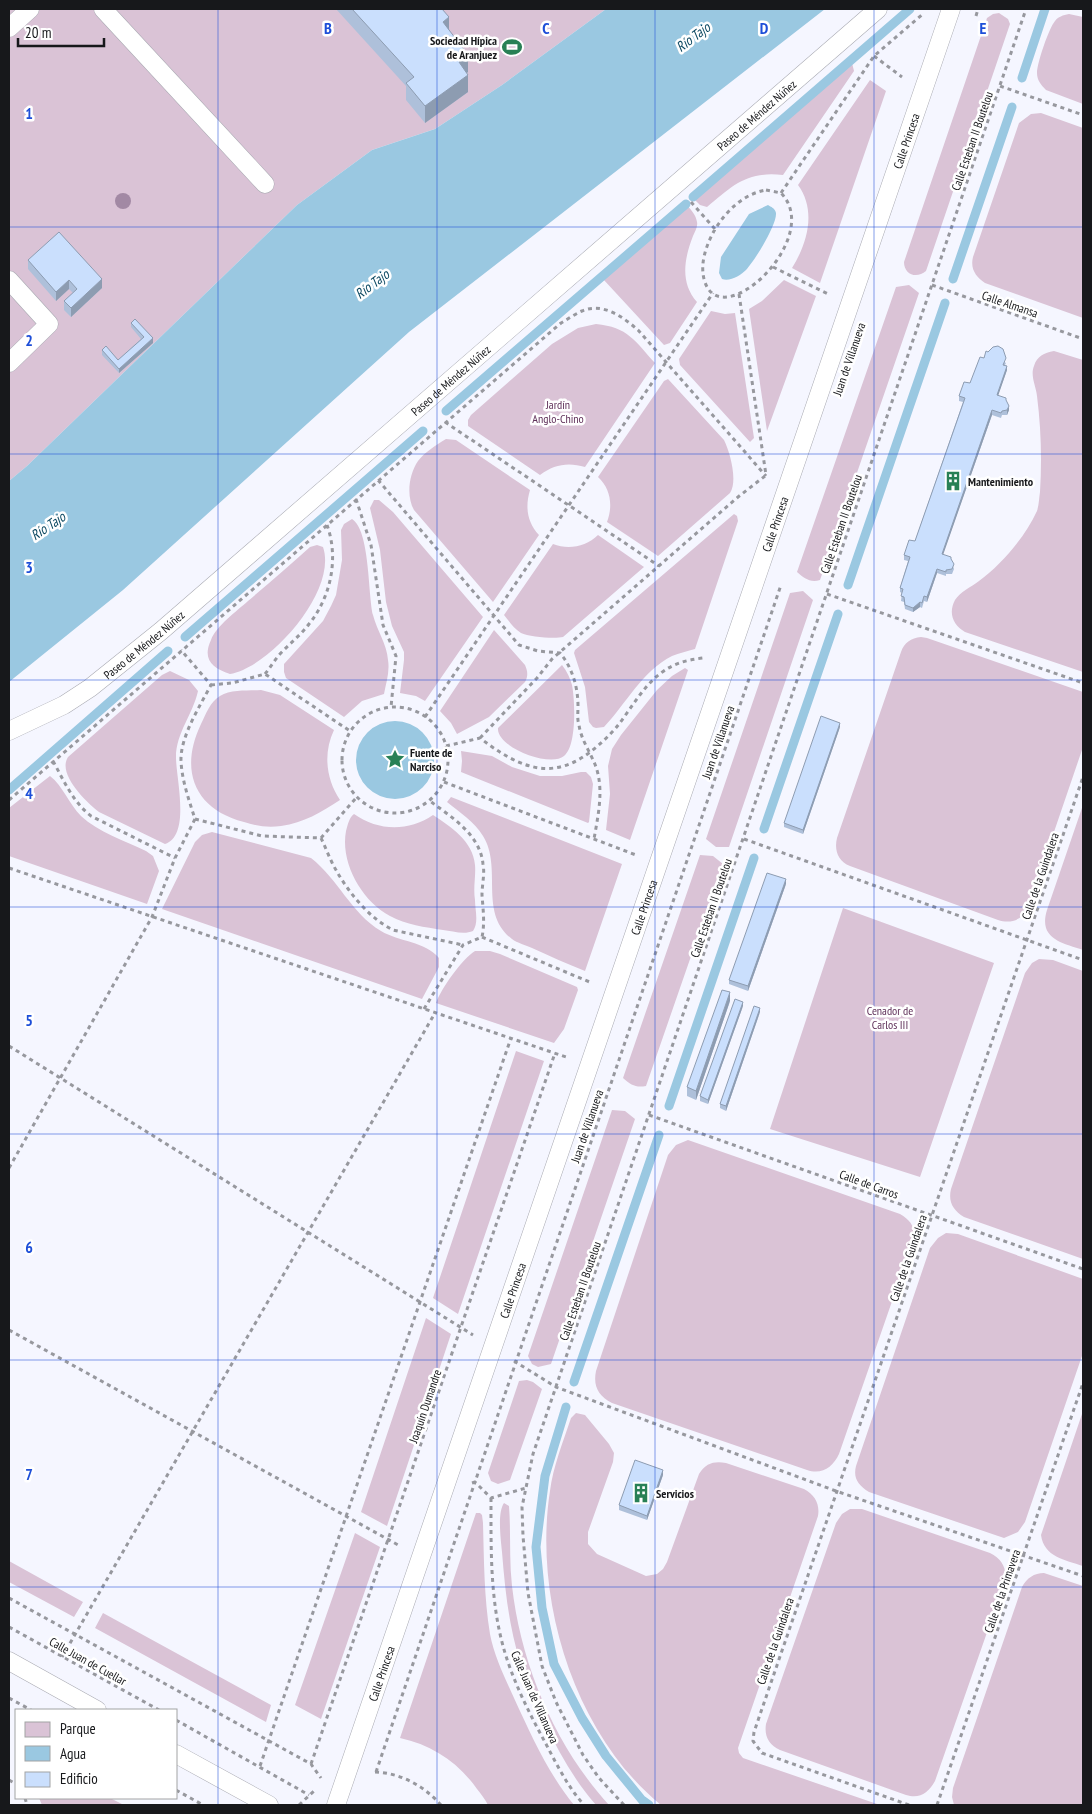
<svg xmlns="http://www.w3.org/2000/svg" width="1092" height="1814" font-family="'PT Sans Narrow',sans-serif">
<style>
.green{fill:#dac3d6}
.water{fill:#9ac8e1}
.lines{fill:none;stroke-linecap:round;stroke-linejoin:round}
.stream{stroke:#9ac8e1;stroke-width:9}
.lane-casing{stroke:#a9aab2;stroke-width:19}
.path{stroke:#97989e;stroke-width:3;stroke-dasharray:4 4;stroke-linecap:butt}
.lane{stroke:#fff;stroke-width:18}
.tree{fill:#a289a4}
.wall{fill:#aec0da}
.shaded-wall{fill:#8d9cb1}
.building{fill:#cadffd;stroke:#8d9cb1}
.grid{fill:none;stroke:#1d4ed8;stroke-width:1;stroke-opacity:0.55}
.labels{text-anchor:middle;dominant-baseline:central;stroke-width:5;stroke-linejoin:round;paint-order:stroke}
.poi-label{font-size:12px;font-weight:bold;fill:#17181b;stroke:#fff;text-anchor:start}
.street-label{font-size:12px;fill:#17181b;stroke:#fff}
.park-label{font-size:12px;fill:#5f3059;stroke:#fff}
.water-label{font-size:14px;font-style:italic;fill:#0a4760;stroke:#fff}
.grid-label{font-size:16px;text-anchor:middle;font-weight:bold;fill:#1d4ed8;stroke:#fff;stroke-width:5;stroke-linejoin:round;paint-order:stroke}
</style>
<rect width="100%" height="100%" fill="#f5f6ff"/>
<path class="green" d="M9,9H606L502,85L435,129L372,150L297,205L27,466L9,481Z
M999,13L1008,19L1010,24L926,271C917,279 904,275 904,262L987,18L993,14Z
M1069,14L1083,17V104L1046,90C1041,85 1037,80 1037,73C1037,63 1049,28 1055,21C1058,17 1063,15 1069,14Z
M852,63L854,71L783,175C747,171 733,185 707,207L700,205L694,199Z
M870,80L886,91L820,283L792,268C807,244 817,211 798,185Z
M1041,113L1083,128V318L985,283C976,277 970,269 973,257L1019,123L1031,114Z
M687,205C691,210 696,215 697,222C698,227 695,231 693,236C684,259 680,283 697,302L670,343L664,345L603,279Z
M784,280L816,296L767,431L749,309L762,301Z
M909,285L919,293L820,580C810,583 804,578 797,572L896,287Z
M711,311L725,314L735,313L754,438L750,442L680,365L679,359Z
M596,324C628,327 635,341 655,363L585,467C569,462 554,464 540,475L468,426V420L471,415L552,344L578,328Z
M1054,351L1083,360V672L965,632C953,625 948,613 955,600C960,592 971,587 979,581C1002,564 1025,537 1037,511C1039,505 1039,498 1040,492C1042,460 1041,427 1037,396C1036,386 1030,376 1034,366C1037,356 1044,353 1054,351Z
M668,379L724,440C730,452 738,481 730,493L658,556L607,522C613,506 611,489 598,477L664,381Z
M446,439L456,440L530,490C525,507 527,522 539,535L493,602L414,510C406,496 409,474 418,461C425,452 436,445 446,439Z
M374,500H379L393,512L483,617L425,701L416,696L400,693L404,660V652L392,626L386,602L380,550L370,508Z
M734,514L737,516L738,521L695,649C688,651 679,653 672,656C642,671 626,704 604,727L596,728L593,727L589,722L585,687L574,653L575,650Z
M352,519C370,530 368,594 373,615C377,631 387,644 388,660C390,671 386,683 384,694L362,701L344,717L286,678L284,672V664L323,621L331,606L336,595L342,560L341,530L344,524Z
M598,535L644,567L563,637C555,639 529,637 521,633C514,629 509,621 504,615L553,544C568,550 586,547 598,535Z
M317,545L323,547C338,591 270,667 230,674C212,668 202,659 211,640C216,626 237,611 248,601C269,583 290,565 310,547Z
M803,591L813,600L729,847H716L706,839L790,593Z
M494,630L525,665C528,672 528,676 525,682L489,717L457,734L451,723L440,711Z
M921,637L927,638L1083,692V747L1028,908C1022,920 1011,924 998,920L850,866C838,861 834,850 837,838L901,652C904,643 911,638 921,637Z
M562,665C567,671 570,678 572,685C575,700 577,746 564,756C550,768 496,747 498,728Z
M685,668L688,670L687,673L630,840L606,830L610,794L608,766L612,749L621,735L657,690L672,676Z
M170,671L189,680L198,691C193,714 176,733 176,757C176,779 191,835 165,844L99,812C86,802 57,774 68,757L162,675Z
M261,690L280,695L334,730C323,753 326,779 340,800C321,812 304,823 281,826C268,828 256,826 244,822C194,809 179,770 201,724C206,714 210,702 220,696C231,689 249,691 261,690Z
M461,751L492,756L512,767L540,776H562L581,772H586L591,777L593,784L589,822L588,823L461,772L462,761Z
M50,776C63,786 69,804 81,816C98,832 125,841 146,851L153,856L159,871L147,904L9,856V808Z
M451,797L622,864L585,971C567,964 550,956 532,948C526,945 517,943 512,939C478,913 503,868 483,836C475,822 459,812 447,802Z
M1083,805V950C1062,943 1038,939 1047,910Z
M354,814C378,831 408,832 433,815C451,827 473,841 475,865C476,876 473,888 475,900C475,910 479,922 473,931C464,935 452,931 443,930C425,927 406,925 390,916C362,901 340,863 346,831C348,824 349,818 354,814Z
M212,832L311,858C338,879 351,913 381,931C399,942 425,941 439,958V967L422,999L162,909L195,842L202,835Z
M700,855L713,856L723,864L646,1086C636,1088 631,1085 623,1078Z
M843,908L994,963L920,1177L770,1129Z
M475,951H490L500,954L577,987L578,990L564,1029L554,1043L436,1003C441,989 462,959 475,951Z
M1039,959L1053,960L1083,971V1259L964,1217C953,1210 948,1202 951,1189L1025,973L1032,963Z
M516,1051L544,1061L458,1314L433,1298Z
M612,1110L625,1111L635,1119L551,1364L538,1367L532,1364L528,1356Z
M688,1140L900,1214C910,1220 915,1226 914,1238L839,1454C833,1467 822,1475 807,1470L612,1403C598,1396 593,1386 596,1371L668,1155L676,1145Z
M946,1233L958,1234L1083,1279V1353L1025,1522L1018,1532L1004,1538L869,1492C858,1485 853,1478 856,1466L930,1248L938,1238Z
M426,1318L451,1334L387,1526L361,1512Z
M527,1380L533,1382L542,1389L510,1480L498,1484L491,1481L488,1473L519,1381Z
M1083,1411V1566C1065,1560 1044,1557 1041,1535Z
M576,1413L585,1415L609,1444L614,1453L613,1462L588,1532V1544L597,1554L646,1576L657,1574L663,1569L667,1562L699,1474C706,1463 714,1461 726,1463L804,1489C815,1495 820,1504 818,1516L738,1748L739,1753L743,1758L880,1805H661C575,1735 533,1600 550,1491C553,1467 563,1442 571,1418Z
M504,1503L509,1506C511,1532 509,1559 512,1586C521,1665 555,1746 609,1805H596C574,1780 558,1751 544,1721C536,1702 527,1684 521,1665C509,1628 505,1590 502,1552C501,1540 497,1513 504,1503Z
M850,1509H862L990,1553C1002,1559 1007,1568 1005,1581L935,1781C928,1793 920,1799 906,1795L780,1750C769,1745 764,1736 766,1724L836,1523L842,1514Z
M476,1513H480L482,1515L483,1523C484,1560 484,1597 490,1634C494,1656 505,1678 514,1698C531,1735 548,1773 574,1805H488C485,1799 481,1794 477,1789C458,1762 432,1745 400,1738Z
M355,1533L380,1547L321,1719L295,1705Z
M9,1561L83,1602L74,1617L9,1582Z
M1044,1573L1083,1586V1805H954L952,1797L953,1788L1022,1587C1027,1578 1034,1573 1044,1573Z
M103,1613L271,1705L266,1722L95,1628Z
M39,1798H110L124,1805H42Z"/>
<path class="water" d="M606,9H825L409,332L123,590L9,682V481L27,466L297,205L372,150L435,129L502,85Z
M768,205C771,207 775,208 776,213C777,225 755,260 746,270C741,275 730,282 722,279L719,273L721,257L749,214Z
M356 760a39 39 0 1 1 78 0a39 39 0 1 1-78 0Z"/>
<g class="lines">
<path class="stream" d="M1022,78L1045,9
M693,197L910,9
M953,279L1012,107
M446,411L686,204
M848,585L945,303
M185,637L423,431
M9,790L168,651
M764,829L838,614
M669,1106L754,858
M574,1382L659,1135
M566,1407L545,1476L536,1547L542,1608L554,1664L582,1718L606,1756L642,1800L649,1805"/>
<defs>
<g id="lane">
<path d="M103,9L265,184"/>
<path d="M9,28L30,9"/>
<path d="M9,280L49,324L9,363"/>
<path id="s1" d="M9,731L64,705L90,688L161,631L878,9"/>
<path d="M9,1661L97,1710"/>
<path d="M176,1754L269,1805"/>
<path id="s2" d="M336,1805L951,9"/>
</g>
</defs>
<use href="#lane" class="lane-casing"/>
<path class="path" d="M976,16L978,9
M874,56L902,77
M1000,86L1083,115
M766,190L781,193C825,238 719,338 704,279C700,263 706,246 714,231C726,211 743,194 766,190Z
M781,193L874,56L924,13
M691,202L715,229
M773,267L828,294
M932,285L1083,339
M739,294L766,475
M445,422L659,566
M378,480L519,645L538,651L560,653C572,667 578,687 578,706C578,713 577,719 579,725C581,740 591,753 596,767C604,790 598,816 594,839
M356,499L371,545L383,625L396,656L391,707
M827,594L1083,683
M265,674C270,668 274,661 279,655C289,644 300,636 309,624C331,597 339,558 327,525
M211,685L232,683L265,674L350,731
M342 760a53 53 0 1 1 106 0a53 53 0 1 1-106 0Z
M425,717L713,293
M480,738L537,678L552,659L738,497L765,476
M446,746L480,738C534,780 568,780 615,729C630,711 642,687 661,673C674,663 687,660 703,658
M53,761C64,781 73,802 91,816L175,858
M444,782L636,855
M9,800L561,323C568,319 575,314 582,311C603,302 623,317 638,330L766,476
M195,819L262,836L321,838L356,798
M321,838C326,848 330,860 336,870C349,893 369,918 393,930L463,945
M744,839L1083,960
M9,868L569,1058
M482,937L592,983
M424,1009L463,945L482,937C485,923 483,909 482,895C482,884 485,874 483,864C480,834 451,817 430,801
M9,1046L473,1335
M649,1115L1083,1269
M9,1168L152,917L175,858L195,819C189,800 182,781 181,761C180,737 200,706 211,685L181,650
M9,1330L400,1546
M514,1361L556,1387L836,1491L1083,1576
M472,1483L475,1482L781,585
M491,1498C491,1548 490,1598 503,1646C512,1679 529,1713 546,1744C557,1765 568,1787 584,1805
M9,1598L311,1764L321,1778
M9,1627L159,1710
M62,1657L435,1013
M9,1698L31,1710
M176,1720L309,1795
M311,1764L555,1053
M260,1766L511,1038
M375,1772C401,1773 424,1786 441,1805
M376,1772L475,1482L491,1498L526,1488
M9,1780L16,1784
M176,1790L203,1805
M25,1798L27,1805
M299,1805L315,1790
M624,1805L599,1778L583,1755L556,1702L542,1666L528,1593L523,1536L522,1507L533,1454L1026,9
M909,1805L762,1753L753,1741L754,1732L1083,777
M937,1805L1083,1383"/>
<use href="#lane" class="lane"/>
</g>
<circle class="tree" cx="123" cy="201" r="8"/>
<path class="wall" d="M336,9H442L449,30L468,72L467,73L468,92L425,123L406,100V86Z
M28,260L102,288L71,317L64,310V301L73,293L69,289L56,301L28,269Z
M131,323L153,343L119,373L102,355V350L118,360L141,339L131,327Z
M988,352L1006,363L1005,365L1007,370L998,395L1006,402L1009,410L1007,415H1002L1001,418L992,415L943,554L951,561L954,569L952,574H946V576L937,573L927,602L924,601L922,608L920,607L913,612L905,609L904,602L901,601L902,593L900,592V588L908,561L904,560V555L915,541L963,402L959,401V396L970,383L984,358Z
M840,727L803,834L784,827V823Z
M786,884L748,991L729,984V980Z
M730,1001L696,1100L687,1096V1087Z
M743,1006L708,1104L700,1101V1096Z
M760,1012L726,1111L720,1108V1104Z
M663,1475L647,1520L619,1510V1505Z"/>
<path class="shaded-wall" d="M449,17V34L443,22Z
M468,55V72L459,79V62Z
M468,75V92L425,123V106Z
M102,279V288L71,317V308Z
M69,280V289L56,301V292Z
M153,338V343L119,373V369Z
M1007,366V370L997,399V395Z
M1009,406V410L1007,415V410Z
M992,410V415L942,558V554Z
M937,569V573L927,602V597Z
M920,602V607L913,612V608Z
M840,723V727L803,834V830Z
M786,879V884L748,991V986Z
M730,992V1001L696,1100V1091Z
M743,1002V1006L708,1104V1100Z
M760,1008V1012L726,1111V1106Z
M663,1470V1475L647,1520V1516Z"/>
<path class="building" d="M352,9H442L449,17L443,22L468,55L459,62L468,75L425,106L406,83L414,77Z
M59,232L102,279L71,308L64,301L77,289L69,280L56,292L28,260Z
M135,319L153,338L119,369L102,350L106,346L118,360L144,337L131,323Z
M998,346L1003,349L1006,358L1003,365L1007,366L997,395L1006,398V400L1009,406L1007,410L1002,411L1001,413L992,410L942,554L951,557V559L954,564L952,569L946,570V572L937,569L927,597L924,596L922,603L920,602L913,608L905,605L904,597L901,596L903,589L900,588L910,557L904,555L909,540L915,541L965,398L959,396L964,382L970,383L980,357L984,358L986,351L988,352L993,347Z
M821,716L840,723L803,830L784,823Z
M767,873L786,879L748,986L729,980Z
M722,990L730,992L696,1091L687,1087Z
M735,999L743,1002L708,1100L700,1096Z
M754,1006L760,1008L726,1106L720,1104Z
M635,1460L663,1470L647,1516L619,1505Z"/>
<path class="grid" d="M218,9V1805M437,9V1805M655,9V1805M874,9V1805M9,227H1083M9,454H1083M9,680H1083M9,907H1083M9,1134H1083M9,1360H1083M9,1587H1083"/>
<defs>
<symbol id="stadium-bare" viewBox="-9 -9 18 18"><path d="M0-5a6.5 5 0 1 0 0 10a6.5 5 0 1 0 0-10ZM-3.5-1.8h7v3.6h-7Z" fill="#288055" stroke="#fff" stroke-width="2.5" paint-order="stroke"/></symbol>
<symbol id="building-bare" viewBox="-9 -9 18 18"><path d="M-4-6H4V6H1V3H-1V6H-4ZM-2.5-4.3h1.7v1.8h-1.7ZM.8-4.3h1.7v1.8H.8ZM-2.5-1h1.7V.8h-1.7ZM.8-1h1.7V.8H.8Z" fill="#288055" stroke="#fff" stroke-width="2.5" paint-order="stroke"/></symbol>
<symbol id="sight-bare" viewBox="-9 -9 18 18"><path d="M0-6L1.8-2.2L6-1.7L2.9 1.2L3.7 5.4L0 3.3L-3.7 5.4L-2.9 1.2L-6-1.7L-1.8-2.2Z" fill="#288055" stroke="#fff" stroke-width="2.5" paint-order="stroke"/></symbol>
</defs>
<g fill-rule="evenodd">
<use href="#stadium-bare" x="498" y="33" width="28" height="28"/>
<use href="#building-bare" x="939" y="467" width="28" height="28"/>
<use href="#sight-bare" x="381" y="745" width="28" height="28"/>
<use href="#building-bare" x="627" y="1479" width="28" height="28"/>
</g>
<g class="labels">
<g class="poi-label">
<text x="497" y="40" text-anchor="end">Sociedad Hípica<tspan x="497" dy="14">de Aranjuez</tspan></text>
<text x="968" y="481">Mantenimiento</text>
<text x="410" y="752">Fuente de<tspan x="410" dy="14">Narciso</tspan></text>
<text x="656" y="1493">Servicios</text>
</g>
<g class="street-label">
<text stroke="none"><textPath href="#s1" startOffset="971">Paseo de Méndez Núñez</textPath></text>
<text stroke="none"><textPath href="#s2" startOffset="1759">Calle Princesa</textPath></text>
<text transform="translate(972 141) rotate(-71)">Calle Esteban II Boutelou</text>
<text transform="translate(1010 304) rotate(19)">Calle Almansa</text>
<text transform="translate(849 359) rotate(-71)">Juan de Villanueva</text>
<text stroke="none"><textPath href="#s1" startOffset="566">Paseo de Méndez Núñez</textPath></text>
<text stroke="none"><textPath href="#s2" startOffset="1354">Calle Princesa</textPath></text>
<text transform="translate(841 524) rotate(-71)">Calle Esteban II Boutelou</text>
<text stroke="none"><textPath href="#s1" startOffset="161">Paseo de Méndez Núñez</textPath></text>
<text transform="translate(718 742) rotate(-71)">Juan de Villanueva</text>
<text transform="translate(1040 876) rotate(-71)">Calle de la Guindalera</text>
<text stroke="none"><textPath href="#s2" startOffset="949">Calle Princesa</textPath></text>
<text transform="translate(711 908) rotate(-71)">Calle Esteban II Boutelou</text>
<text transform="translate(587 1126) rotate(-71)">Juan de Villanueva</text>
<text transform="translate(869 1184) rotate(20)">Calle de Carros</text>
<text transform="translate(908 1258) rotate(-71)">Calle de la Guindalera</text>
<text stroke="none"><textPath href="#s2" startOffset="544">Calle Princesa</textPath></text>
<text transform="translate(580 1291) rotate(-71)">Calle Esteban II Boutelou</text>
<text transform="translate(425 1406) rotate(-71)">Joaquín Dumandre</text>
<text transform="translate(1002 1591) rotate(-71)">Calle de la Primavera</text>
<text transform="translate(775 1641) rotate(-71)">Calle de la Guindalera</text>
<text transform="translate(88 1661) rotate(29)">Calle Juan de Cuellar</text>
<text stroke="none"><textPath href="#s2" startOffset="139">Calle Princesa</textPath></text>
<text transform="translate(535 1697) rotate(66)">Calle Juan de Villanueva</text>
</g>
<g class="park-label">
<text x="558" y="404">Jardín<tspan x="558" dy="14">Anglo-Chino</tspan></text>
<text x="890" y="1010">Cenador de<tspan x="890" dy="14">Carlos III</tspan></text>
</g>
<g class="water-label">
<text transform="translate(693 37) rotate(-37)">Río Tajo</text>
<text transform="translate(372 284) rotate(-37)">Río Tajo</text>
<text transform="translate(48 526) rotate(-34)">Río Tajo</text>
</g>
</g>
<g class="grid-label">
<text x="328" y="34">B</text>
<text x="546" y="34">C</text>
<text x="764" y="34">D</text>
<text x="983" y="34">E</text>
<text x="29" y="119">1</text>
<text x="29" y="346">2</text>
<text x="29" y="573">3</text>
<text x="29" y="799">4</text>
<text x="29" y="1026">5</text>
<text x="29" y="1253">6</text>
<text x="29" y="1480">7</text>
</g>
<rect width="1092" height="1814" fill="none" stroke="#17181b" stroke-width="20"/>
<rect x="15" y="1709" width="162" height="90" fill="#ffffff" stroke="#a2a3a4"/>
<rect x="25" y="1722" width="25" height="15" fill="#dac3d6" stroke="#a2a3a4"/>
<text x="60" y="1734" font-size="15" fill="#17181b">Parque</text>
<rect x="25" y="1746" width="25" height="15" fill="#9ac8e1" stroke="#a2a3a4"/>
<text x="60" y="1759" font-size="15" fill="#17181b">Agua</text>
<rect x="25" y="1772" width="25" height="15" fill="#cadffd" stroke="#a2a3a4"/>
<text x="60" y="1784" font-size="15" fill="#17181b">Edificio</text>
<path d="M18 38v8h86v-8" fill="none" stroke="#17181b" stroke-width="2.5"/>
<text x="25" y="38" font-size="15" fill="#17181b" stroke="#ffffff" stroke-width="4" paint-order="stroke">20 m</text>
</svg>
